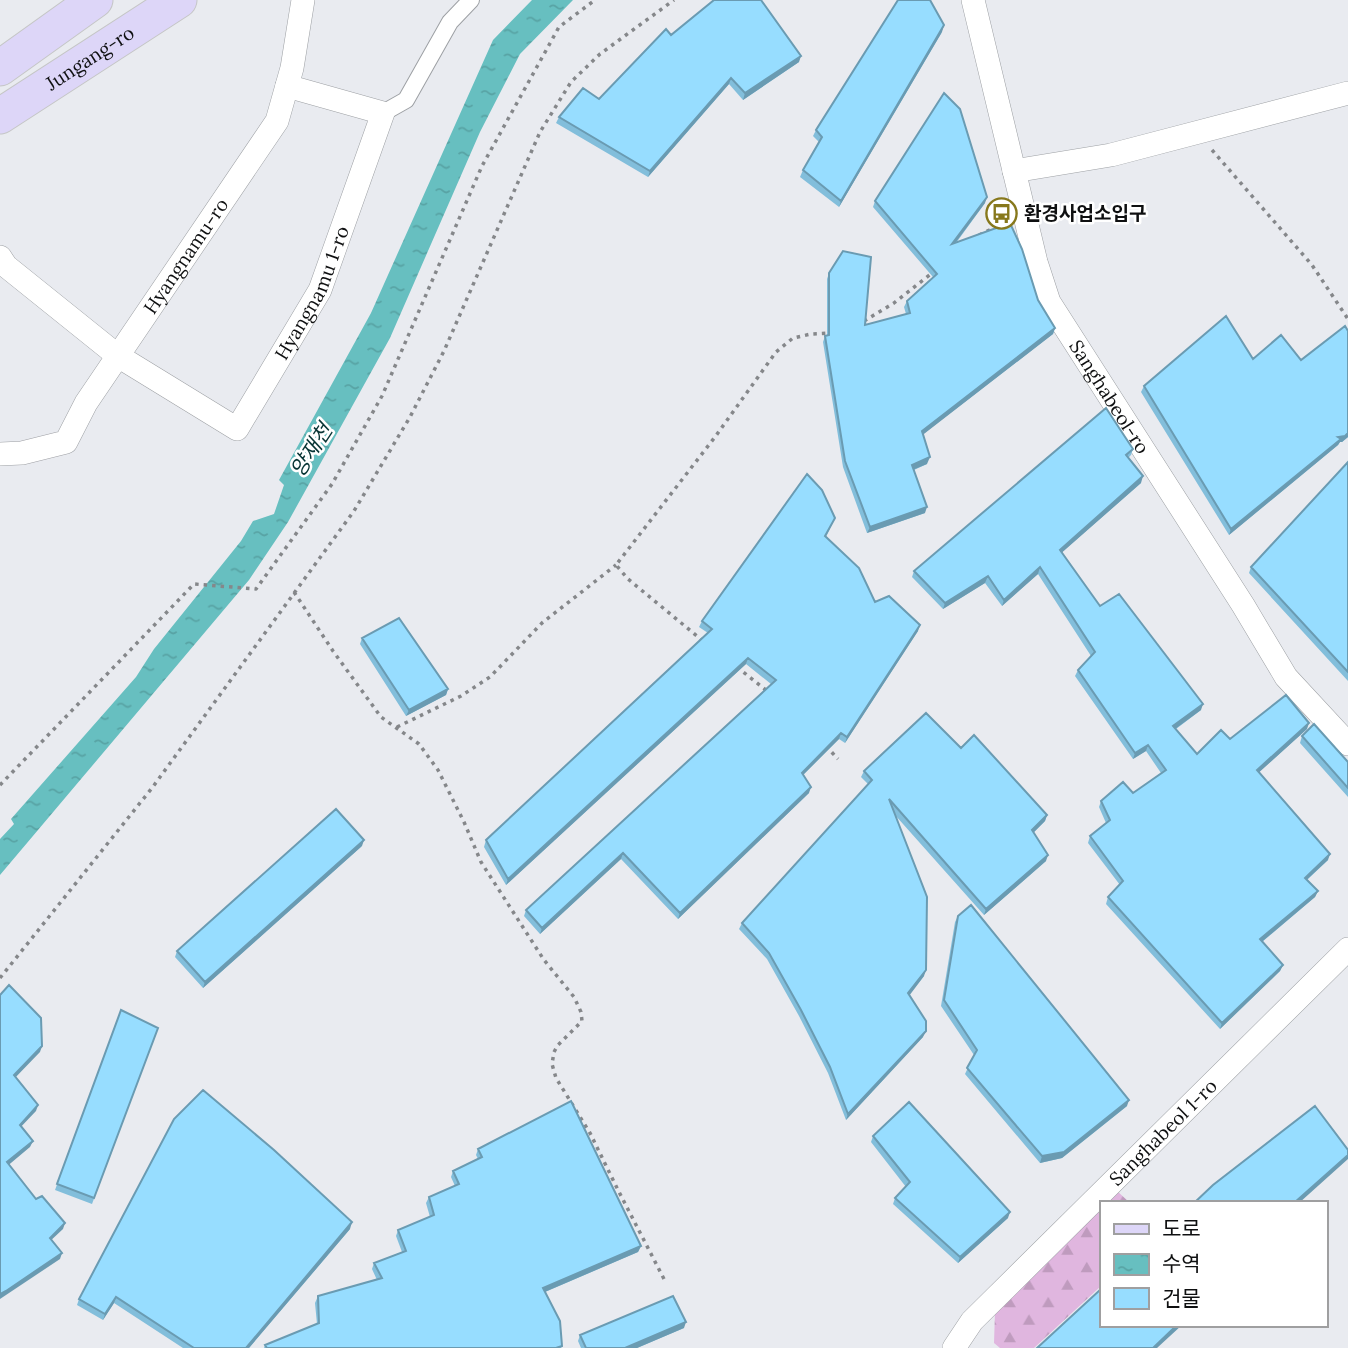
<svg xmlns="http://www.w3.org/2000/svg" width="1348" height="1348" font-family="Lora,'Noto Sans KR',serif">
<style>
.forest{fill:url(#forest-firs)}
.water{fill:url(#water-ripples)}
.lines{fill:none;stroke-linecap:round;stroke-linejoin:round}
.pedestrian-casing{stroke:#9da0a4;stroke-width:18}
.minor-casing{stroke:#9da0a4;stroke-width:24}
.primary-casing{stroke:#c5c6c6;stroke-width:37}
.path{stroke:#85878a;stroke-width:3.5;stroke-dasharray:3.5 5;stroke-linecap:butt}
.pedestrian{stroke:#fff;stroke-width:16}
.minor{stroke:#fff;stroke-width:23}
.primary{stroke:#ddd6f8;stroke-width:35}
.wall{fill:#82bedb}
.shaded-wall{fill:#6a9bb2}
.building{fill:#97ddff;stroke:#6a9bb2;stroke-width:2}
.labels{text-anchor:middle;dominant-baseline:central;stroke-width:5;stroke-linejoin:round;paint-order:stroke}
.street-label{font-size:19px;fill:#0f1011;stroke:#fff}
.poi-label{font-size:19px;font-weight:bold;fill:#0f1011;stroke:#fff;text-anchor:start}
.water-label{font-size:21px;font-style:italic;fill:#073434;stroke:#fff}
</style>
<defs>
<pattern id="forest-firs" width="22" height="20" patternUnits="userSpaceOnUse" patternTransform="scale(1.75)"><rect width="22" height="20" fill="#e0b6df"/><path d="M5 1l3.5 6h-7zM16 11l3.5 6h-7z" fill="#bf9bbe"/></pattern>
<pattern id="water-ripples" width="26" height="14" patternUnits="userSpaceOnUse" patternTransform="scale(1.75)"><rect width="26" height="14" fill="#67bfc0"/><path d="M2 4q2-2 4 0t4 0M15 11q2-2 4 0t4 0" fill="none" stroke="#58a3a4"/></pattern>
</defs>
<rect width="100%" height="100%" fill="#e9ebf0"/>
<path class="forest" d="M1116,1190L1130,1203H1101V1286L1034,1348H1000L994,1343L995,1312L1082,1216Z"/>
<path class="water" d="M532,0H573L520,54L480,132L390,338L288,522L249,580L0,875V839L14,824L11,819L136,677L154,649L241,541L253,521L274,514L284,485L279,480L371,313L493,40Z"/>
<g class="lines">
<defs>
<path id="pedestrian" d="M383,113L406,100L450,22L471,0"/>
<g id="minor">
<path id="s1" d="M973,0L1036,262L1049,302L1243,605L1286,677L1348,744"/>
<path d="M1014,171L1111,155L1348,93"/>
<path id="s2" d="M0,257L6,266L118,356L237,429L320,290L383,113L287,86"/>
<path id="s3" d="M0,454L22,453L66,442L86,403L277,121L292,68L303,0"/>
<path id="s4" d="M954,1348L972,1321L1348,949"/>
</g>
<g id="primary">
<path d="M0,68L95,0"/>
<path id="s5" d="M0,116L179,0"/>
</g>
</defs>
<use href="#pedestrian" class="pedestrian-casing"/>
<use href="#minor" class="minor-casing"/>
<use href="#primary" class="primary-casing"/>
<path class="path" d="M1212,150L1312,265L1348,319
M979,235L1007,222
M864,321L894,303L932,273
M294,592L333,651L381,717L419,744L438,770L464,822L481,862L544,960L574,997L581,1012L582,1021L558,1045L554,1052L552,1064L556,1078L590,1133L618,1190L664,1279
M703,641L628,579L616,565L715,437L776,352L793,338L811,334L831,333
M737,667L767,691
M397,727L461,696L490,677L542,623L616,565
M826,746L838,759
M0,785L194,584L256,589L332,484L382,396L482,166L559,27L595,0
M0,978L152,788L354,511L410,417L444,351L540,132L571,82L600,54L674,0"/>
<use href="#pedestrian" class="pedestrian"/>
<use href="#minor" class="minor"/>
<use href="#primary" class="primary"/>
</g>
<path class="wall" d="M942,32L839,207L800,177L803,170L819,142L813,136L816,130Z
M671,35L799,62L743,100L729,84L648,177L556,123L559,117L599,99Z
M875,201L985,203L956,243L1038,300L1055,328L1053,334L923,434L927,464L914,470L925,513L867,533L843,467L823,342L825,336L827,335V279L829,273L865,325L906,314L904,307L907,301L933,277L873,207Z
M1348,331V437L1342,442H1340L1338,445L1229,535L1141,392L1144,386L1253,359L1301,360Z
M1133,449L1131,455L1128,458L1141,483L1062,552L1100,606L1201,710L1176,729L1197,754L1230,739L1307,729L1259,772L1328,860L1307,880L1318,891L1315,897L1262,942L1283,965L1280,971L1220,1029L1106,904L1108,897L1120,885L1088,843L1090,836L1106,823L1099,807L1101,801L1133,793L1161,773L1146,751L1133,759L1075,676L1078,670L1091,656L1038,574L1002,606L985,583L943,609L912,577L914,571Z
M1348,462V681L1249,573L1251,567Z
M835,518L826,537L875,602L918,631L845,743L839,739L803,775L809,793L678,919L621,859L540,934L524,916L526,910L771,684L746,664L506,885L484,847L486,840L708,633L699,627L702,621Z
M362,638L448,689L446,695L406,716L360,644Z
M1302,736L1348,762V797L1300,743Z
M961,748L1047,815L1045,821L1033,833L1046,861L984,915L895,815L924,976L909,995L923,1037L846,1120L828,1073L799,1016L767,959L739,929L742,923L868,784L861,777L864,771Z
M362,846L203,988L175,957L177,951Z
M958,916L1127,1106L1062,1158L1040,1163L965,1074L974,1055L941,1006L955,922Z
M121,1010L158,1028L92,1204L55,1190Z
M873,1136L1008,1218L958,1263L893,1204L895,1198L906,1187L871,1142Z
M478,1149L641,1246L638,1252L545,1292L562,1346L561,1348H264L265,1345L317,1324L315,1303L318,1296L377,1280L372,1269L374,1263L402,1252L396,1236L398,1230L430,1217L426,1203L429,1197L455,1186L451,1177L453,1171L478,1159L476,1155Z
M350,1229L249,1348H183L114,1303L103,1320L77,1305L79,1299Z
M684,1328L637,1348H581L578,1341L580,1335Z"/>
<path class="shaded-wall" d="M944,25L942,32L839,207L841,201Z
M801,56L799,62L743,100L745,93Z
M731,78L729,84L648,177L650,171Z
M987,197L985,203L950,250L952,244Z
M1055,328L1053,334L920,437L922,431Z
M1348,433V437L1342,442H1340L1338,445L1229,535L1231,529L1338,437Z
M930,457L927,464L910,471L912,465Z
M1143,476L1141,483L1058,556L1060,550Z
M927,507L925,513L867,533L870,527Z
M1040,567L1038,574L1002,606L1004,600Z
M988,576L985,583L943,609L945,603Z
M920,625L918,631L845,743L847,737Z
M748,658L746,664L506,885L508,879Z
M448,689L446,695L406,716L409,710Z
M1203,704L1201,710L1171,732L1173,726Z
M1309,723L1307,729L1255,776L1257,770Z
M841,733L839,739L799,779L802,773Z
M1148,745L1146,751L1133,759L1135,753Z
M811,787L809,793L678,919L680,913Z
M1047,815L1045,821L1030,836L1032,830Z
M364,840L362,846L203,988L205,982Z
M623,853L621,859L540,934L542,928Z
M1330,854L1328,860L1302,884L1305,878Z
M1048,855L1046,861L984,915L986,909Z
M1318,891L1315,897L1258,945L1260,939Z
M1283,965L1280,971L1220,1029L1222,1023Z
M926,970L924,976L906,1000L908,993Z
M926,1031L923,1037L846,1120L848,1114Z
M42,1046L40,1052L12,1081L14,1075Z
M1129,1100L1127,1106L1062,1158L1040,1163L1042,1156Z
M38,1105L36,1111L17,1131L20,1125Z
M33,1141L30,1147L5,1168L7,1162Z
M1348,1155V1159L1299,1203H1294Z
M1010,1212L1008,1218L958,1263L960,1257Z
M352,1222L350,1229L249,1348H246Z
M65,1223L63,1229L47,1244L50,1238Z
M641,1246L638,1252L540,1294L543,1288Z
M62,1253L60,1259L0,1299V1294Z
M116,1297L114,1303L103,1320L105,1314Z
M686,1322L684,1328L637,1348H625Z
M1177,1325H1182L1157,1348H1153Z"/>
<path class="building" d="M714,0H761L801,56L745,93L731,78L650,171L559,117L583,88L599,99L666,29L671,35Z
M898,0H930L944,25L841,201L803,170L822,137L816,130Z
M944,93L960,109L987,197L952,244L1010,223L1022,249L1038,300L1055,328L922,431L930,457L912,465L927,507L870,527L845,461L825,336L829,335V273L843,251L871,257L865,325L910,313L907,301L937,274L875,201Z
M1226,316L1253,359L1281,335L1301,360L1345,326L1348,331V433L1345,436L1338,437L1341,439L1231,529L1144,386Z
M1106,408L1133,449L1126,455L1143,476L1060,550L1100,606L1119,594L1203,704L1173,726L1197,754L1221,730L1230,739L1286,695L1309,723L1257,770L1330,854L1305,878L1318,891L1260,939L1283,965L1222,1023L1108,897L1123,881L1090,836L1110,820L1101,801L1123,782L1133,793L1166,770L1148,745L1135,753L1078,670L1095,652L1040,567L1004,600L988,576L945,603L914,571Z
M1348,462V672L1251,567Z
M807,474L822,490L835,518L825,536L859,568L875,602L889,596L920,625L847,737L841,733L802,773L811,787L680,913L623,853L542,928L526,910L776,680L748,658L508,879L486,840L712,629L702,621Z
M399,618L448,689L409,710L362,638Z
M926,713L961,748L974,735L1047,815L1032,830L1048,855L986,909L889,799L927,897L926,970L908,993L926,1021V1031L848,1114L830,1067L801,1010L769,953L742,923L872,780L864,771Z
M1314,724L1348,762V788L1302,736Z
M336,809L364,840L205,982L177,951Z
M971,905L1129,1100L1064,1152L1042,1156L967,1068L977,1050L944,1000L958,916Z
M9,985L41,1018L42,1046L14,1075L38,1105L20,1125L33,1141L7,1162L36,1199L42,1196L65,1223L50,1238L62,1253L6,1291L0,1294V995Z
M121,1010L158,1028L94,1198L57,1184Z
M203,1090L274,1150L352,1222L246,1348H194L116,1297L105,1314L79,1299L174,1119Z
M571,1101L641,1246L543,1288L560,1321L562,1346L556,1348H267L265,1345L319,1323L318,1296L382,1278L374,1263L406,1251L398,1230L434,1215L429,1197L459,1184L453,1171L482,1157L478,1149Z
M909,1102L1010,1212L960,1257L895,1198L910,1182L873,1136Z
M1315,1106L1348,1150V1155L1294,1203H1194L1213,1185Z
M1101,1289V1325H1177L1153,1348H1037Z
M673,1296L686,1322L625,1348H586L580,1335Z"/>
<defs>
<symbol id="bus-ring" viewBox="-11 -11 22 22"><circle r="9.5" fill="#fff" stroke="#87781c" stroke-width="1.5"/><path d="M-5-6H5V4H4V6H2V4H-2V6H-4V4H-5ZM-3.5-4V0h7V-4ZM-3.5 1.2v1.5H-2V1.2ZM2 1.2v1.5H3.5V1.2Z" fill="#87781c"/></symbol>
</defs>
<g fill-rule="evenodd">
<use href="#bus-ring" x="984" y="196" width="35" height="35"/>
</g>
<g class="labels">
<g class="street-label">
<text stroke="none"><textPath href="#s5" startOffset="107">Jungang-ro</textPath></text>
<text stroke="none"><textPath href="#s3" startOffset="289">Hyangnamu-ro</textPath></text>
<text stroke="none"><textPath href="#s2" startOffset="450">Hyangnamu 1-ro</textPath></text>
<text stroke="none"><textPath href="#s1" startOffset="424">Sanghabeol-ro</textPath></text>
<text stroke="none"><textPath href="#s4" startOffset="301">Sanghabeol 1-ro</textPath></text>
</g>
<g class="poi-label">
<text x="1024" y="213">환경사업소입구</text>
</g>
<g class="water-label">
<text transform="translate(311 450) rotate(-57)">양재천</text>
</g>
</g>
<rect x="1100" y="1201" width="228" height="126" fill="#ffffff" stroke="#9f9fa0" stroke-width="2"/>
<rect x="1114" y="1224" width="35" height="10" fill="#ddd6f8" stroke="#9f9fa0" stroke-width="2"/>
<text x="1162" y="1236" font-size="21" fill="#0f1011">도로</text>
<rect x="1114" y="1254" width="35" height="21" fill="url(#water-ripples)" stroke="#9f9fa0" stroke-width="2"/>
<text x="1162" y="1271" font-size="21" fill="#0f1011">수역</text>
<rect x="1114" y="1288" width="35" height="21" fill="#97ddff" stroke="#9f9fa0" stroke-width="2"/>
<text x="1162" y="1306" font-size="21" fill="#0f1011">건물</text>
</svg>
